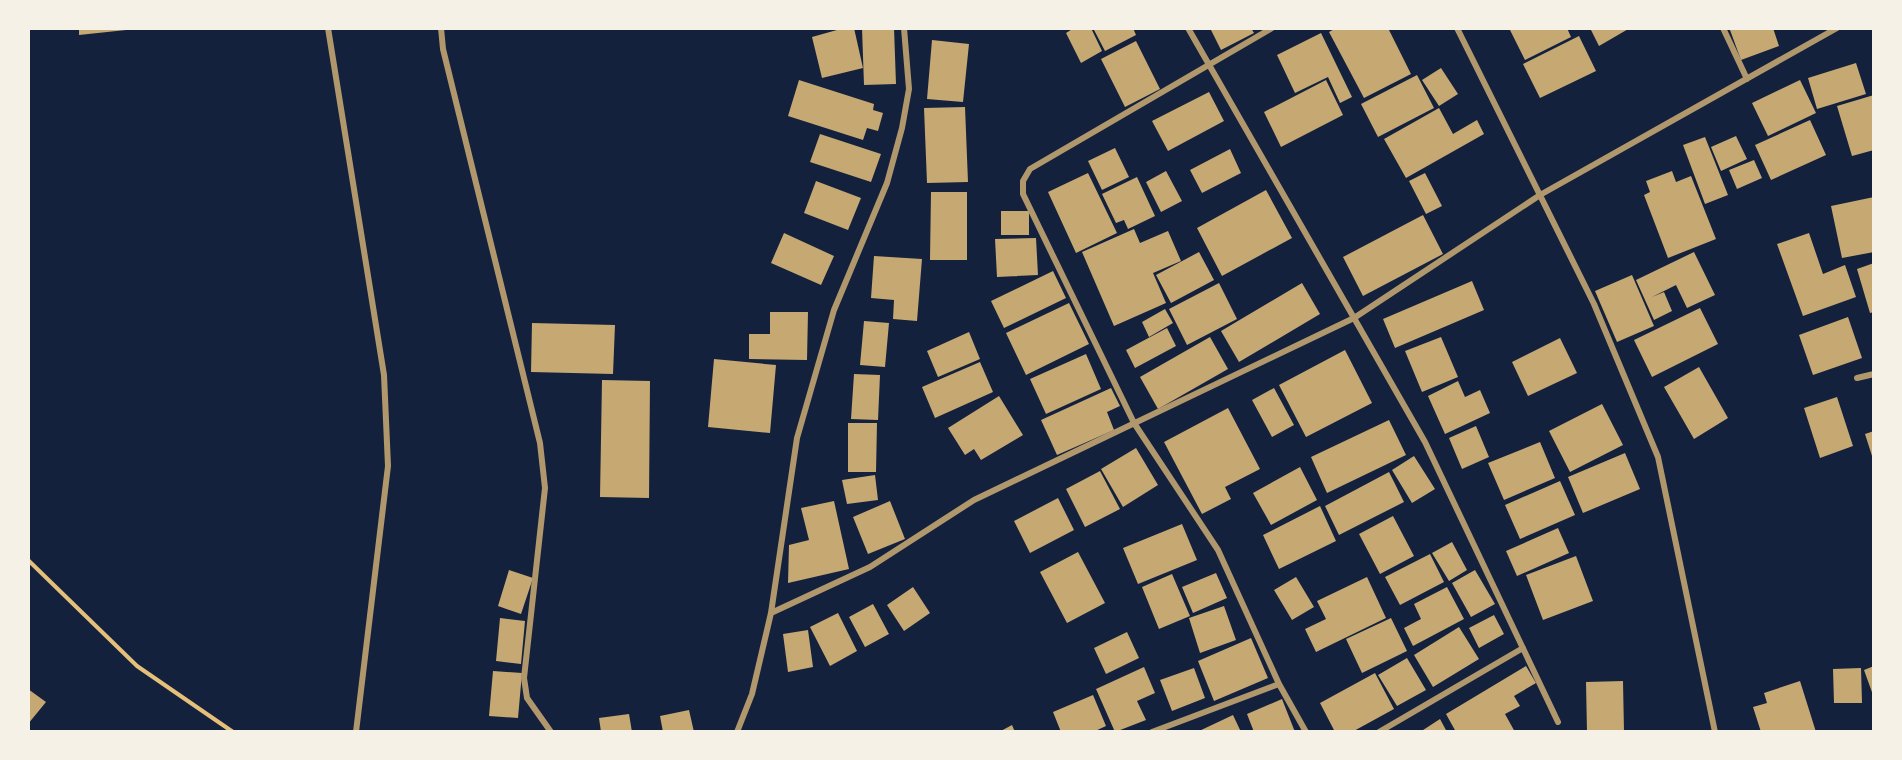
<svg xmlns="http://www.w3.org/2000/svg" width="1902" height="760" font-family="Lora,serif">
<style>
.building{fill:#c6a872}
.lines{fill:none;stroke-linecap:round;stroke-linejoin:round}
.path{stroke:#e5c07b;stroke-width:4}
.minor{stroke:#b1986c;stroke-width:6}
</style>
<rect width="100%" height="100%" fill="#14213d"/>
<path class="building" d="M79,28H126V30L79,35Z
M844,28H854L863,68L822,78L812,37Z
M862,28H894L896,84L864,85Z
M1074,28H1091L1102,51L1081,63L1066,33Z
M1093,28H1133L1136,35L1105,51Z
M1210,28H1251L1254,33L1221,50Z
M1336,28H1388L1411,74L1364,98L1329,32Z
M1509,28H1567L1571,37L1525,60Z
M1590,28H1630L1599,46Z
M1733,28H1773L1779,46L1741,60L1730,30Z
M1321,33L1352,97L1340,103L1328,77L1295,93L1277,55Z
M1579,36L1596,71L1540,98L1523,64Z
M932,40L969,44L963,102L927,99Z
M1136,41L1160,89L1125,107L1101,59Z
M1856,63L1866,94L1817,109L1808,78Z
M1441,68L1458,94L1439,106L1422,80Z
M1417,75L1434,108L1378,137L1361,104Z
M799,80L874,104L873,110L883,113L878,131L867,128L863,140L788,116Z
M1326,80L1343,115L1281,147L1264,112Z
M1800,80L1816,113L1768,136L1752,103Z
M1209,92L1224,121L1168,151L1152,121Z
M1874,95V150L1852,156L1837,106Z
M965,107L968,182L927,183L924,108Z
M1439,108L1453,134L1477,120L1484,134L1406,178L1384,139Z
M1810,120L1826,155L1771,180L1755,145Z
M820,134L881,154L871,182L810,162Z
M1736,136L1747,159L1721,171L1711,147Z
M1705,137L1728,195L1705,204L1683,145Z
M1115,148L1129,177L1102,190L1088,161Z
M1230,149L1241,173L1202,193L1190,170Z
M1754,160L1762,178L1737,189L1729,170Z
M1166,171L1182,201L1161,212L1146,182Z
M1672,171L1676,182L1691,176L1716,239L1668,258L1644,195L1650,192L1646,181Z
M1088,173L1117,233L1076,253L1048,192Z
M1425,173L1442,206L1426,214L1409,181Z
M1137,177L1155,216L1128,229L1124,220L1116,223L1102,194Z
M816,181L861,198L848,230L804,213Z
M1266,190L1292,238L1222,276L1197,228Z
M931,192H967V260H930Z
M1874,197V252L1842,258L1831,206Z
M1001,211H1029V235H1001Z
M1423,215L1443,254L1363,296L1343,257Z
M1134,229L1140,243L1168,231L1181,261L1153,273L1166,303L1114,326L1082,252Z
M784,233L834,256L821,285L771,263Z
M1809,233L1823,274L1845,265L1856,297L1803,316L1777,244Z
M1036,238L1038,275L997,277L995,239Z
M1199,252L1214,280L1171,303L1156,275Z
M1694,252L1715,295L1687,308L1676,285L1652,297L1664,292L1672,311L1654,320L1636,280Z
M874,256L922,259L917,321L893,319L894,300L871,298Z
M1874,263V312L1870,313L1857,269Z
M1053,271L1066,298L1004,328L991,301Z
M1632,275L1654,326L1617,342L1595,291Z
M1472,281L1484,310L1395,348L1383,319Z
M1219,283L1237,319L1187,345L1169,309Z
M1302,283L1320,314L1239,362L1221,331Z
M1069,303L1089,344L1026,375L1006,333Z
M1700,308L1718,344L1652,377L1634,340Z
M1165,309L1173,323L1149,337L1142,322Z
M770,312H808L807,360L749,359V334H770Z
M1848,317L1862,358L1813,375L1799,335Z
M864,321L889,323L885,367L860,365Z
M532,323L615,325L613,374L531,372Z
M1167,328L1176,346L1135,368L1126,350Z
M969,332L980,359L938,377L927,351Z
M1210,337L1228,369L1158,409L1140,377Z
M1441,337L1458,377L1422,392L1405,351Z
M1560,338L1577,373L1528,396L1512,362Z
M1345,350L1372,403L1306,437L1279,385Z
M1086,354L1101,389L1046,414L1030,379Z
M714,359L776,365L770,433L708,427Z
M980,362L993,392L935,418L922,387Z
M1699,367L1728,418L1694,439L1664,387Z
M854,374L880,375L878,420L851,419Z
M602,380L650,381L649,498L600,497Z
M1458,381L1465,397L1480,390L1490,413L1445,434L1428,396Z
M1111,388L1120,406L1107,412L1114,430L1057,455L1041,420Z
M1274,388L1294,425L1272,437L1252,400Z
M999,396L1023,435L981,460L974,449L965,455L948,428Z
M1837,397L1853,446L1820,458L1804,408Z
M1602,404L1623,445L1570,472L1549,431Z
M1228,408L1260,469L1225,487L1231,499L1202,514L1164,442Z
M1389,420L1406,455L1327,493L1311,457Z
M848,423H877L876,472H848Z
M1476,426L1489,457L1462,469L1449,438Z
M1874,431V459H1873L1865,434Z
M1540,442L1555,478L1504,500L1488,463Z
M1136,448L1158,485L1123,507L1101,469Z
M1625,453L1640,489L1583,513L1568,477Z
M1414,456L1435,489L1412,503L1392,470Z
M1300,467L1317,500L1271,525L1253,493Z
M1100,471L1120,509L1085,527L1066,489Z
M1389,472L1404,502L1339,535L1325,506Z
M875,475L878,500L847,504L842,480Z
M1560,481L1575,515L1520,539L1505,505Z
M1058,498L1074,530L1030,553L1014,521Z
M834,501L849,569L788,583L789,545L809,540L801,508Z
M890,501L905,539L868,554L853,517Z
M1320,506L1336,541L1279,569L1263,535Z
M1393,516L1414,556L1380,574L1359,534Z
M1182,524L1197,560L1138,584L1123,548Z
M1558,528L1569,553L1517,576L1506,551Z
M1452,542L1467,570L1449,581L1432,553Z
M1078,552L1105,603L1067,623L1040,572Z
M1430,554L1444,582L1400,605L1385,577Z
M1576,556L1593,601L1543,620L1526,575Z
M509,570L533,578L521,614L498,606Z
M1475,570L1495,604L1471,617L1452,583Z
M1216,573L1227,598L1193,613L1182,587Z
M1172,574L1190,616L1159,629L1142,587Z
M1296,577L1314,607L1292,620L1274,590Z
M1367,577L1386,618L1316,652L1305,629L1326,619L1317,601Z
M913,587L930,613L904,631L887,605Z
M1447,587L1464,619L1413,646L1404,628L1421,619L1414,604Z
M873,604L889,634L865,647L849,617Z
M1224,606L1236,640L1200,653L1189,618Z
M838,613L857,651L830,666L810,627Z
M1494,615L1504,634L1479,648L1469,628Z
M500,618L525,621L521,664L496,661Z
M1391,618L1407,651L1362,673L1346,639Z
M1459,627L1479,659L1433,687L1414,655Z
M808,630L813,667L788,672L783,634Z
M1127,632L1139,658L1106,674L1094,648Z
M1251,638L1268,678L1214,701L1198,661Z
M1407,658L1426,690L1397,706L1378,675Z
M1526,666L1536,683L1514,696L1520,706L1505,714L1515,732H1456L1446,714Z
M1874,666V695H1873L1864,670Z
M1144,667L1155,693L1137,701L1146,720L1115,732L1096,689Z
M1194,668L1205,698L1172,711L1160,680Z
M1861,668L1862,703H1834L1833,669Z
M493,671L522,673L518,718L489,716Z
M1375,673L1394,709L1352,732H1335L1320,703Z
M1623,681L1624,732H1587L1586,682Z
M1800,681L1816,732H1761L1753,707L1767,703L1764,693Z
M28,689L46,702L28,724Z
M1093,695L1106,726L1093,732H1061L1053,712Z
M1282,699L1295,732H1254L1247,714Z
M689,710L694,732H663L660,716Z
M629,714L632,732H601L599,718Z
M1233,715L1241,732H1197Z
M1440,719L1447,732H1420Z
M1012,725L1015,732H999Z"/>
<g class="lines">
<path class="path" d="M28,560L137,666L233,732"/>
<path class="minor" d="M328,28L384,375L388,466L356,732
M441,28L443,49L540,443L545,488L524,678L527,698L551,732
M1188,28L1425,442L1558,722
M1272,28L1030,169L1023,181V194L1134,423L1218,550L1279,684L1306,732
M1457,28L1594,304L1658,457L1715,732
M1723,28L1747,79
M1857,378L1874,374
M771,613L870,567L974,500L1354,318L1540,195L1837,28
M737,732L752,694L771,613L797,438L834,310L887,183L902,128L909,89L904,28
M1152,732L1279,684
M1379,732L1523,648"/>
</g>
<rect width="1902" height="760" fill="none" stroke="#f6f1e7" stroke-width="60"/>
</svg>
